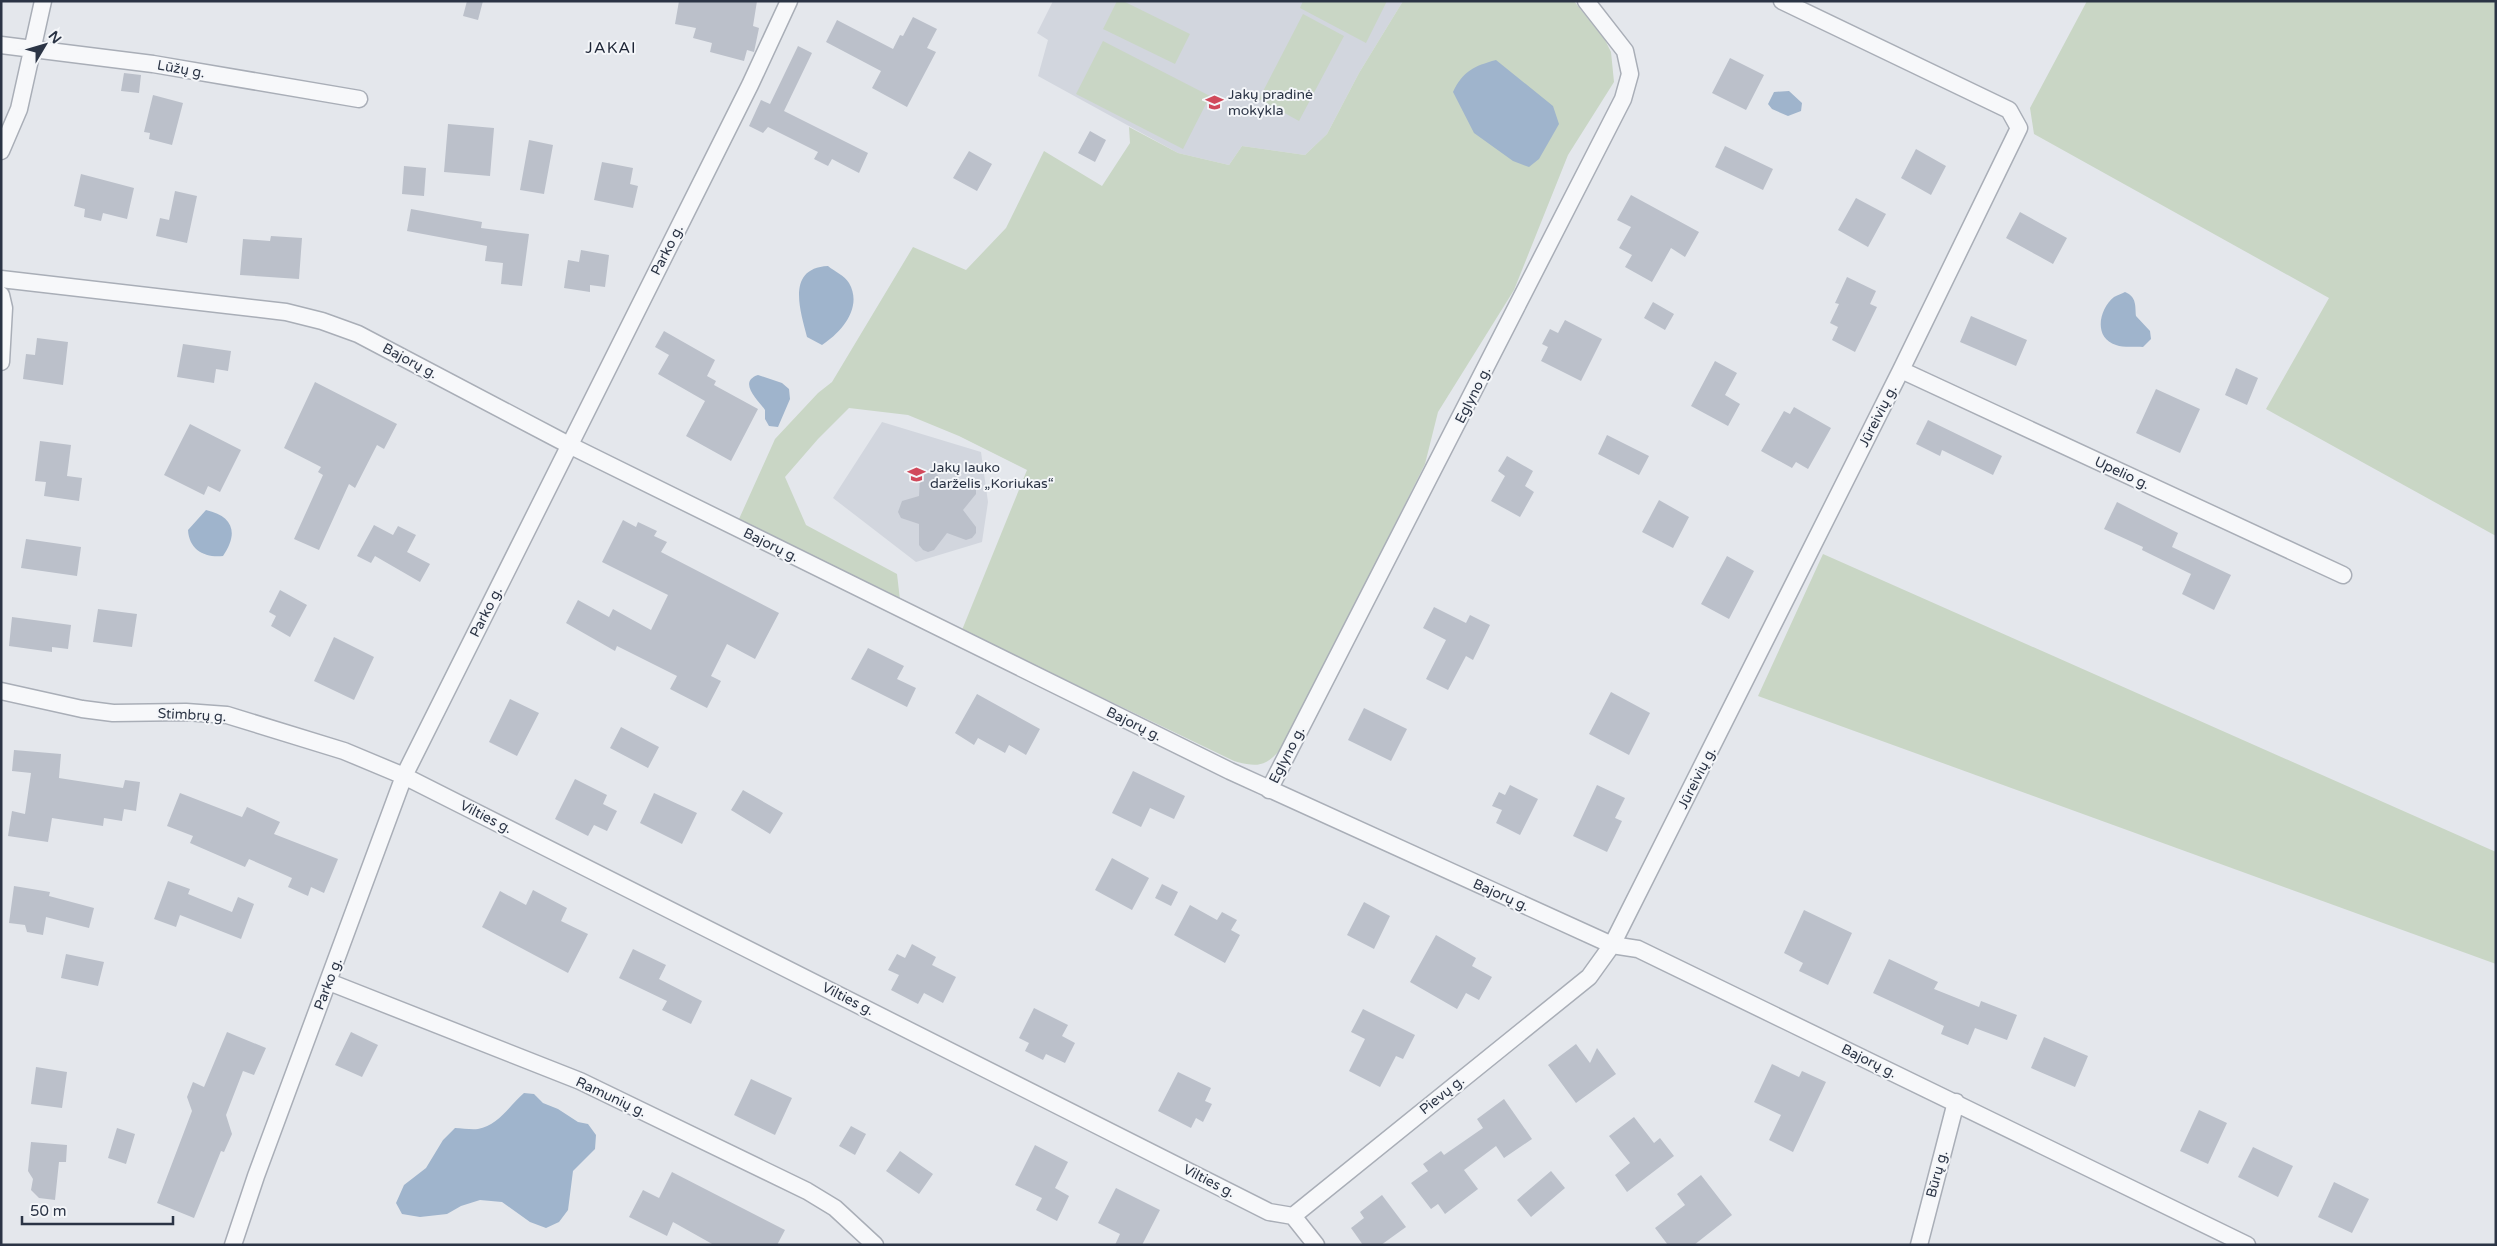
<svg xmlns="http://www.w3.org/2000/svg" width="2497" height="1246" font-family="'Varela Round',sans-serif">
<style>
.built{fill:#d2d6de}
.green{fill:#c9d6c5}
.water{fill:#9fb4cc}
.building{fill:#bbc0ca}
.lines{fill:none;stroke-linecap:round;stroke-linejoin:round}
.street-casing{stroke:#a9aeb7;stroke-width:19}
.street{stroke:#f7f8fa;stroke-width:16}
.labels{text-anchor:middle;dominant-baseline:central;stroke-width:4;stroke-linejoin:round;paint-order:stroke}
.street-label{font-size:14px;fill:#2b3445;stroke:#f4f6f9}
.poi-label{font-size:14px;fill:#2b3445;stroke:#f4f6f9;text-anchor:start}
.quarter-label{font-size:16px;letter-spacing:1px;fill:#1d2536;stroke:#f4f6f9}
</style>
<rect width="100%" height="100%" fill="#e4e7ec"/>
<path class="built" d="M1053,1H1403L1359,73L1327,134L1305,155L1242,146L1229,165L1178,153L1038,76L1048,40L1037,33Z
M882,422L981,452L988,502L982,542L916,562L833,498Z"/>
<path class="green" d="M1117,1H1123L1190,34L1175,64L1103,29Z
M1303,1H1387L1366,43L1300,8Z
M1403,1H1574L1605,40L1611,52L1614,82L1568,155L1514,290L1438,412L1425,464L1286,743C1268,765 1261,769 1234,761L962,630L1027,470L959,436L908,415L849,408L818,439L785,477L806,525L897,574L900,600L739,519L775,439L818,393L832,382L913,247L966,270L1006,228L1044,151L1102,186L1130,143L1129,127L1178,153L1229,165L1242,146L1305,155L1327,134L1359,73Z
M2087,1H2496V536L2266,409L2329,298L2034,134L2030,108Z
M1303,14L1344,36L1299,121L1259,99Z
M1103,41L1210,96L1183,149L1076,94Z
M1823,554L2496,852V964L1758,696Z"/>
<path class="water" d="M1496,60L1553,106L1559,124L1539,159L1529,167L1513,161L1474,133L1453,92C1463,71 1474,66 1496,60Z
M1789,91L1802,103L1801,111L1788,116L1772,109L1768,104L1774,92Z
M828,266C834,271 845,276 849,283C863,307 842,332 822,345L807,337C800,310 786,268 828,266Z
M2125,292C2137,297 2135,306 2136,316L2150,331L2151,339L2143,347C2135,346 2124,348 2116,345C2093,338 2099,309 2114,297C2117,295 2122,294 2125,292Z
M758,375L782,383L789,389L790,399L778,427L769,426L765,419V410C759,401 737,382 758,375Z
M206,510C233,516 239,533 223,556C205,558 189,550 188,530Z
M524,1093L534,1094L543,1103L558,1109L578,1122L588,1124L596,1135L595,1149L573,1171L568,1210L559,1222L546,1228L530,1222L502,1202L480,1200L461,1206L447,1214L420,1217L402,1214L396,1203L404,1185L426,1168L443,1140L455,1128C462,1128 471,1130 478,1129C498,1126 510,1105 524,1093Z"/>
<path class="building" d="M467,1H483L478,20L463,16Z
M679,1H757L753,26L759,28L754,52L747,50L744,61L710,52L712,43L693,38L696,28L675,24Z
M913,17L937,29L927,48L936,52L907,107L872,88L881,71L826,42L837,20L893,49L900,35L903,36Z
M798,46L812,53L784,111L868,153L859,173L832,159L828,166L814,159L818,152L768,127L763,133L749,126L761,100L770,104Z
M1730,58L1764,75L1746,110L1712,93Z
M124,73L141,75L139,93L121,91Z
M153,95L183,103L172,145L149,139L150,133L144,132Z
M448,124L494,128L490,176L444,172Z
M1090,131L1106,140L1095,162L1078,153Z
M529,140L553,145L544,194L520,190Z
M1725,146L1773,169L1763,190L1715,167Z
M1916,149L1946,166L1931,195L1901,178Z
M969,151L992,164L977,191L953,178Z
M602,162L633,168L630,184L638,186L633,208L594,200Z
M404,166L426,168L424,196L402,194Z
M81,174L134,188L127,219L103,213L101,221L84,217L85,209L74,206Z
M175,191L197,196L187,243L156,236L160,218L169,220Z
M1631,195L1699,232L1685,257L1671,248L1652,282L1625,267L1632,255L1619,248L1631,227L1617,220Z
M1856,198L1886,214L1868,247L1838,230Z
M411,209L482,222L481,228L529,234L522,286L501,284L503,263L485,261L487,246L407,231Z
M2020,212L2067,238L2053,264L2006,238Z
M271,236L302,238L299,279L240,275L243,239L270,241Z
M581,250L609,255L605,287L590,285V292L564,288L568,260L579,262Z
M1847,277L1876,291L1870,304L1877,307L1855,352L1832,340L1838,327L1830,323L1839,304L1835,303Z
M1653,302L1674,314L1665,330L1644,318Z
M1971,316L2027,340L2016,366L1960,342Z
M1565,320L1602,339L1581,381L1541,361L1548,347L1542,344L1550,329L1558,333Z
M664,331L715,360L707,376L716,381L714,385L758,409L731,461L686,436L705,401L658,374L669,355L655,347Z
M37,338L68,342L63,385L23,379L26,354L35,355Z
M183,344L231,351L228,371L216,369L214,383L177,377Z
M1715,361L1737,373L1725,395L1740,404L1728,426L1691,406Z
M2236,368L2258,378L2247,405L2225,395Z
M315,382L397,424L384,449L377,445L355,488L349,484L319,550L294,539L323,475L318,472L321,467L284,448Z
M2156,389L2200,409L2180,453L2136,433Z
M1794,407L1831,428L1808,469L1796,462L1792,468L1761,451L1784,411L1790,414Z
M1928,420L2002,456L1993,475L1942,450L1940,456L1916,444Z
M190,424L241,450L220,492L208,486L204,495L164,475Z
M1607,435L1649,456L1639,475L1598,454Z
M40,441L71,445L67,476L82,478L79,501L44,496L46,482L35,481Z
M1507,456L1533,471L1525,486L1534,492L1520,517L1491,501L1505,476L1498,471Z
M930,469L935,472L948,488L966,481L972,483L976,488V494L963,510L976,527V533L972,538L966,540L947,533L934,550L928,552L923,550L919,545V524L901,518L898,512L902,501L919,496L920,476L924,471Z
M1659,500L1689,517L1673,548L1642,532Z
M2117,502L2178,533L2172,547L2231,575L2214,610L2182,594L2191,574L2142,550L2143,547L2104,529Z
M623,520L636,527L638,522L657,531L654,536L667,542L661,552L779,613L755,659L727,644L711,676L721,681L707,708L670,689L677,676L617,646L615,651L566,623L578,600L609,617L613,609L651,630L668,595L602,562Z
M374,525L393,535L398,526L416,535L407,552L430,564L420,582L375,556L371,563L357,556Z
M26,539L81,547L77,576L21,568Z
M1727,556L1754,571L1729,619L1701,604Z
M280,590L307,605L290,637L271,626L276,616L269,612Z
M1434,607L1466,623L1470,615L1490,625L1473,660L1466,656L1448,690L1426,679L1446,640L1423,628Z
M98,609L137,614L132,647L93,642Z
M12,617L71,625L68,649L52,647V652L9,646Z
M334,637L374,657L354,700L314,681Z
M868,648L904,666L897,679L916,688L907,707L851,679Z
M1611,692L1650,713L1629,755L1589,734Z
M977,694L1040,729L1026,755L1009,745L1005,753L978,738L974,745L955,733Z
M510,699L539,713L517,756L489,742Z
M1364,708L1407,729L1391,761L1348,740Z
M621,727L659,747L648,768L610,748Z
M14,750L61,754L59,778L123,788L125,780L140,782L136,811L124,809L122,821L104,818L103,826L52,818L48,842L8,836L12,811L25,814L31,773L12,771Z
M1133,771L1185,796L1174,819L1150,808L1141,827L1112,813Z
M575,779L607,795L603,804L617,811L607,831L594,825L588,836L555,819Z
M1510,785L1538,799L1520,835L1496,823L1502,810L1492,806L1499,792L1505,795Z
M1597,785L1625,798L1615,818L1622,821L1607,852L1573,836Z
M743,790L783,813L770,834L731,810Z
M180,793L242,817L247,807L280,822L274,834L338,859L324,893L311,887L308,896L288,887L292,878L249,859L245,867L190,843L193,836L167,826Z
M654,793L697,813L682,844L640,823Z
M1112,858L1149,878L1132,910L1095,890Z
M168,881L190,889L188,894L232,912L238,897L254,904L241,939L180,915L176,927L154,919Z
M1162,884L1178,892L1171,906L1155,898Z
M14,886L50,892L49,896L94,908L89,928L46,917L43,935L27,932L25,925L9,923Z
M533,890L567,908L561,921L588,934L568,973L482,927L500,891L526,905Z
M1364,902L1390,916L1374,949L1347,935Z
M1190,905L1217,920L1222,912L1237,920L1231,930L1240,935L1225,963L1174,935Z
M1804,910L1852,933L1828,985L1799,971L1803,963L1784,953Z
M1436,935L1476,958L1472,966L1492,977L1479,1000L1466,993L1457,1009L1410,982Z
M912,944L936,957L932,965L956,977L943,1003L924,993L918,1004L891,990L899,975L888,970L897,954L905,958Z
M633,949L666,965L659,979L702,1001L691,1024L662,1010L667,1001L619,978Z
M66,954L104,962L98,986L61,978Z
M1889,959L1938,982L1934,989L1979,1007L1981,1001L2017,1015L2007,1040L1975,1028L1968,1045L1941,1034L1944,1026L1873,993Z
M1034,1008L1068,1025L1062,1036L1075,1043L1065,1063L1046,1054L1043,1060L1025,1051L1029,1043L1019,1038Z
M1363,1009L1415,1035L1403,1059L1396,1056L1380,1087L1349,1071L1365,1039L1351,1032Z
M227,1032L266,1048L254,1075L243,1071L226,1115L232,1134L224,1152L221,1151L194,1218L157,1203L192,1111L187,1097L193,1082L204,1087Z
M351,1032L378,1045L362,1077L335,1065Z
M2044,1037L2088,1056L2075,1087L2031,1068Z
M1576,1044L1590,1063L1597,1048L1616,1074L1576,1103L1548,1065Z
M1772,1064L1799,1077L1802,1071L1826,1082L1793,1152L1769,1140L1781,1115L1754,1102Z
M36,1067L67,1072L62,1108L31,1104Z
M1178,1072L1211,1088L1205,1101L1212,1104L1203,1122L1196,1118L1191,1128L1158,1111Z
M751,1079L792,1098L775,1135L734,1115Z
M1504,1099L1532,1139L1504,1158L1496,1146L1464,1170L1478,1189L1445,1214L1438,1204L1431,1209L1411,1183L1428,1171L1423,1164L1441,1151L1444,1155L1483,1128L1477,1119Z
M2199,1110L2227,1123L2208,1164L2180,1151Z
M1634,1117L1654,1143L1660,1138L1674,1156L1627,1192L1615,1175L1630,1163L1609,1136Z
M851,1126L866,1134L855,1155L839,1146Z
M117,1128L135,1134L126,1164L108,1158Z
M31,1142L67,1145L66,1162H59L55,1200L39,1198L31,1190L33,1179L28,1171Z
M1035,1145L1068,1162L1055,1188L1069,1196L1057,1221L1036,1210L1042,1198L1015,1185Z
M2253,1147L2293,1166L2278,1197L2238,1177Z
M900,1151L933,1174L919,1194L886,1171Z
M1551,1171L1565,1188L1531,1217L1517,1200Z
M672,1172L785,1230L777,1245H714L673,1222L667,1236L629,1217L643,1190L659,1198Z
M1701,1175L1732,1215L1694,1245H1668L1655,1228L1685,1205L1677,1194Z
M2334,1182L2369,1199L2352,1233L2318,1217Z
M1116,1188L1160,1210L1142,1245H1115L1120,1234L1098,1223Z
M1382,1195L1406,1227L1381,1245H1363L1351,1228L1364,1218L1360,1212Z"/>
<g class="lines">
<defs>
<path id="street" d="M1,45L153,64L359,99
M1,151L19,109L43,1
M1,279L286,312L322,321L358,334L569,445L1230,771L1612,945L1638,949L2247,1245
M1,295L4,308L1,362
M1901,370L2343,575
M1,691L82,709L113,713L186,712L227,715L344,751L404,776L1269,1212L1293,1216
M1269,790L1623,99L1630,74L1625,51L1586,1
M329,982L580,1081L807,1191L835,1208L875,1245
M1293,1216L1589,977L1612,945L1901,370L2019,128L2009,110L1782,1
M1293,1216L1316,1245
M233,1245L256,1176L404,776L750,85L789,1
M1919,1245L1956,1102"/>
</defs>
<use href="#street" class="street-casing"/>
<use href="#street" class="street"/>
</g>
<defs>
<symbol id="school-bare" viewBox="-9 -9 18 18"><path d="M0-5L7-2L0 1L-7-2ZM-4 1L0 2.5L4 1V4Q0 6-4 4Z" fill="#d1495b" stroke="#f4f6f9" stroke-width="2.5" paint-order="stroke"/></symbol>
</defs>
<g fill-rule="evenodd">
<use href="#school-bare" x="1202" y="90" width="25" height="25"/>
<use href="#school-bare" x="904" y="462" width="25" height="25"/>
</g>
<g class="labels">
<g class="street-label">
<text transform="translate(181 69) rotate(10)">Lūžų g.</text>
<text transform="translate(667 250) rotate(-63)">Parko g.</text>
<text transform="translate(410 361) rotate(28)">Bajorų g.</text>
<text transform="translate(1473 395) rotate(-63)">Eglyno g.</text>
<text transform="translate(1878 416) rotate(-63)">Jūreivių g.</text>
<text transform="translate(2122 473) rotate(25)">Upelio g.</text>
<text transform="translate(771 545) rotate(26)">Bajorų g.</text>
<text transform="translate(486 612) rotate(-63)">Parko g.</text>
<text transform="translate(192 715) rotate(3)">Stimbrų g.</text>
<text transform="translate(1134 724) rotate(26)">Bajorų g.</text>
<text transform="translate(1287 755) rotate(-63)">Eglyno g.</text>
<text transform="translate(1697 778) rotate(-63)">Jūreivių g.</text>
<text transform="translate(486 817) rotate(27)">Vilties g.</text>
<text transform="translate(1501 895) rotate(24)">Bajorų g.</text>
<text transform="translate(328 984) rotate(-69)">Parko g.</text>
<text transform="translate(848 999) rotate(27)">Vilties g.</text>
<text transform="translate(1869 1061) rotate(26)">Bajorų g.</text>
<text transform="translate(1442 1095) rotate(-39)">Pievų g.</text>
<text transform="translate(611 1097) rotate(25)">Ramunių g.</text>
<text transform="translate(1937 1174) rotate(-75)">Būrų g.</text>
<text transform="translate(1209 1181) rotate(27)">Vilties g.</text>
</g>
<g class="poi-label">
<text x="1228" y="94">Jakų pradinė<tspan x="1228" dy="16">mokykla</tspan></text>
<text x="930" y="467">Jakų lauko<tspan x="930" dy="16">darželis „Koriukas“</tspan></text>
</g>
<g class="quarter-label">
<text x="611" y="48">JAKAI</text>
</g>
</g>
<rect width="2497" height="1246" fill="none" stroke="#2b3445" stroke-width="5"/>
<g transform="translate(45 45) rotate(52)" stroke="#f4f6f9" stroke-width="4" paint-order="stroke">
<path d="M0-4L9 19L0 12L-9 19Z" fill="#2b3445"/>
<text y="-8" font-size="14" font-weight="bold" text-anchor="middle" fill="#2b3445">N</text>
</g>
<path d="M22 1216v8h151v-8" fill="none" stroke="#2b3445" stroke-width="2.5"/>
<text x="30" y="1216" font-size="15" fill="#2b3445" stroke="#f4f6f9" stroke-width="4" paint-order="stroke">50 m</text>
</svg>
